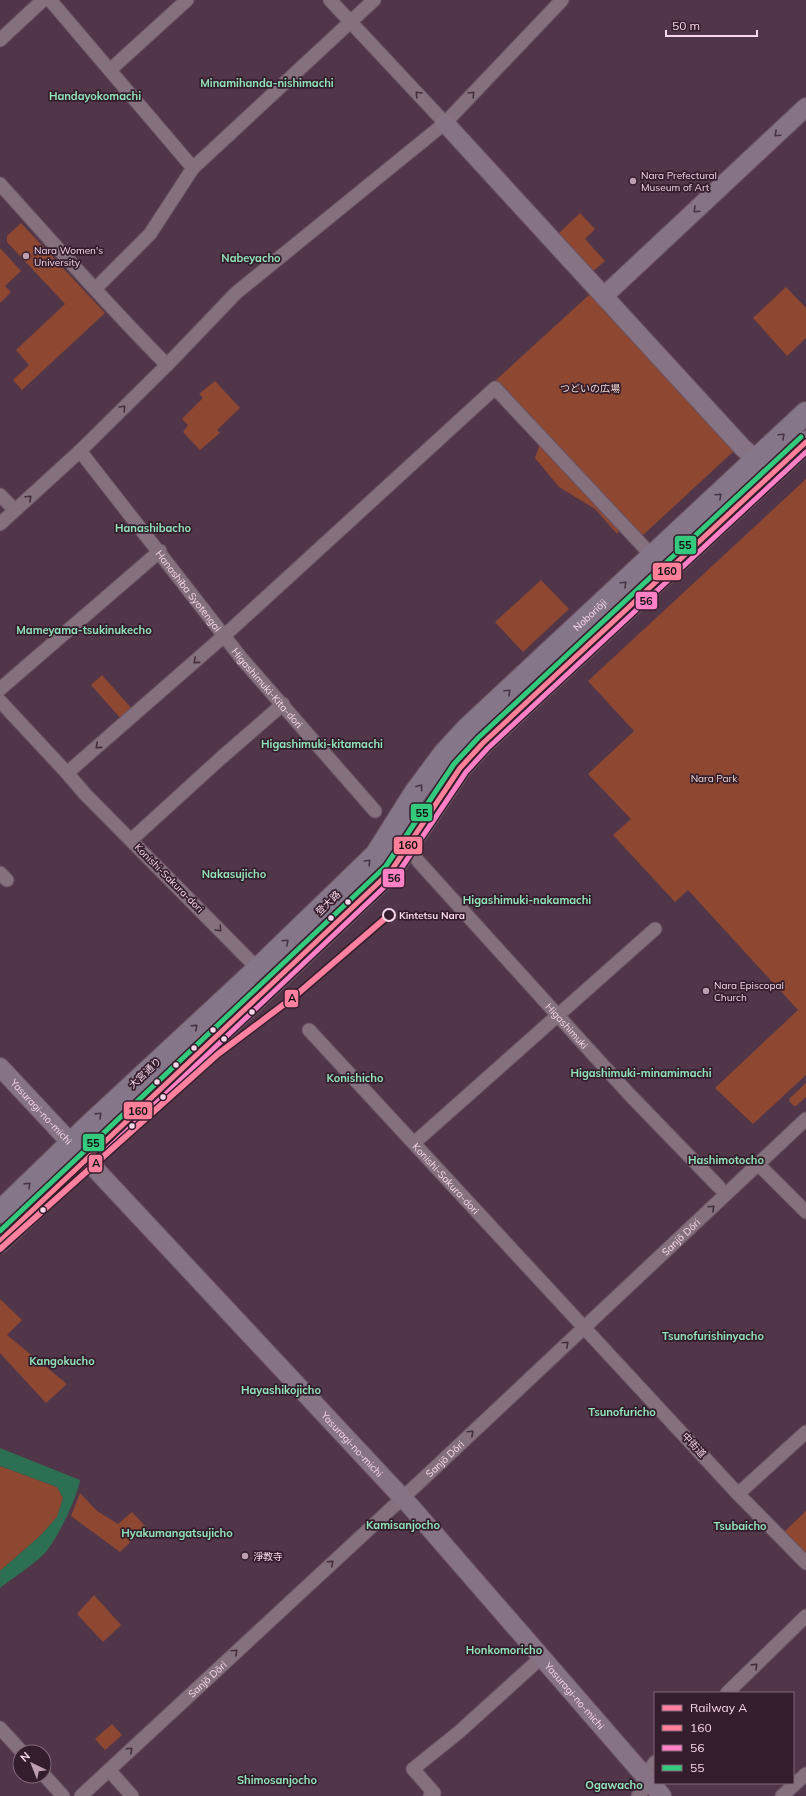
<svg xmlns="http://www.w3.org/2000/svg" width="806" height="1796" font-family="Mulish,'Noto Sans JP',sans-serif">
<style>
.green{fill:#8e4730}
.water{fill:#2d6f52}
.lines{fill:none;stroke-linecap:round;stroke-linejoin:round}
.street-casing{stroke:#6b5363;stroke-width:15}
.secondary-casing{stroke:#6b5363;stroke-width:20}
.highway-casing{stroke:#6b5363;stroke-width:24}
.street{stroke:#85717e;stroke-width:13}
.secondary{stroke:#867383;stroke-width:18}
.highway{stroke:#86768a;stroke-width:22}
.bus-1-casing{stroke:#341d2c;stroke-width:8}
.bus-2-casing{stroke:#341d2c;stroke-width:8}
.bus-3-casing{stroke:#341d2c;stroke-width:8}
.bus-1{stroke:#ff8098;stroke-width:5}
.bus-2{stroke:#ff80c5;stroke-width:5}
.bus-3{stroke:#33ca7d;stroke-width:5}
.rail-1-casing{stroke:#341d2c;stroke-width:9}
.rail-1{stroke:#ff809f;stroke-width:6}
.oneway{stroke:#442e3c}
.oneway2{stroke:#483242}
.oneway3{stroke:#483344}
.poi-dot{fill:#be9fb2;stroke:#341d2c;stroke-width:1.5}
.bus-dot{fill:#f8d7eb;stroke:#341d2c;stroke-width:1.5}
.stop-dot{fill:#341d2c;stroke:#f8d7eb;stroke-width:2}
.labels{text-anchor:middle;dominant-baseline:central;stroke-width:3.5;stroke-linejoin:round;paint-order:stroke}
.poi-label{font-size:10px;fill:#f8d7eb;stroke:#341d2c;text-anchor:start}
.park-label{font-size:10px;fill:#f1d9d0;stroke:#341d2c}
.street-label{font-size:10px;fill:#f8d7eb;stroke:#341d2c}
.stop-label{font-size:10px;font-weight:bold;fill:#f8d7eb;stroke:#341d2c;text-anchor:start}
.neighbourhood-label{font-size:11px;font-weight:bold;fill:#91e3b9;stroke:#341d2c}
.line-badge{stroke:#341d2c;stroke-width:1.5}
.pale-badge-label{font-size:11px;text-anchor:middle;font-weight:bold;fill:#111}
</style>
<rect width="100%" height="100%" fill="#513649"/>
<path class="green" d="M580,213L595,229L585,239L605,261L592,272L558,234Z
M21,223L105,313L22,390L13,380L29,365L16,350L65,304L7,242V236Z
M0,248L21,271L5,286L11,292L0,303Z
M786,287L806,308V338L787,356L753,318Z
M590,294L735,450L642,536L628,521L617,534L595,509L559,487L535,458L540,444L505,392L495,381Z
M215,381L240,408L217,430L220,433L200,450L183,432L188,425L182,419L203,398L199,394Z
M806,479V1075L753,1124L715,1088L798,1010L688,890L675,902L613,835L631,819L588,774L634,731L588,681Z
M541,580L569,609L523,652L495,622Z
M102,675L133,710L122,720L91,685Z
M806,1083V1097L796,1106H794L789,1101L790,1098Z
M0,1299L22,1320L7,1335L67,1384L46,1403L0,1353Z
M0,1466L57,1487L63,1498L57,1517L41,1535L0,1571Z
M80,1493L97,1511L118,1524L132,1512L146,1527L120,1552L71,1516Z
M806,1511V1555L784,1532Z
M94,1595L121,1625L103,1642L77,1614Z
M112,1724L122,1735L105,1750L95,1739Z"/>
<path class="water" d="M0,1448L80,1480C77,1498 56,1543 42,1556C29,1568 14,1577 0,1588V1571L41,1535L57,1517L63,1498L57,1487L0,1466Z"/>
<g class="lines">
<defs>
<g id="street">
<path d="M50,0L193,168"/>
<path d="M330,0L445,123"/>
<path d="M0,40L43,0"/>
<path d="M110,70L187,0"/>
<path d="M0,184C55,245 109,307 167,365"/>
<path d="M96,288L150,234L193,168L374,0"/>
<path id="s1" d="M80,451L242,659L375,811"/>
<path d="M0,495L15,510"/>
<path d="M0,524L80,451L167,365L236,293L445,123L562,0"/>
<path d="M0,689L160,551"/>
<path d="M0,701L67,773"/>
<path d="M131,840L221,758L283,704"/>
<path id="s2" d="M418,861L629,1094L719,1187"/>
<path d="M0,873L7,880"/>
<path d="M263,974L85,794L67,773L225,635L495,388L656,560"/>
<path id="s3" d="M309,1030L738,1494L806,1563"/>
<path d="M414,1143L655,929"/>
<path d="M758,1164L806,1212"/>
<path d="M738,1494L806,1432"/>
<path d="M727,1693L806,1616"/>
<path d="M0,1728L22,1752"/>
<path d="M109,1770L132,1796"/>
<path d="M44,1775L63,1796"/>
<path id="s4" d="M81,1796L423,1479L806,1119"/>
<path d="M430,1796L434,1793L413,1769L459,1732L542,1657"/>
<path d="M638,1796C650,1785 647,1770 655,1762"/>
<path d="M782,1796L806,1774"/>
</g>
<g id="secondary">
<path d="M445,123L743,448L767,469"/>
<path d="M604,296L806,107"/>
<path id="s5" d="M0,1067L412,1508L662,1796"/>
</g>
<g id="highway">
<path id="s6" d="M0,1212L88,1127L258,969L376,855L415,793L444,754L468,728L806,413"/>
<path d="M0,1241L391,871L460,768L483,743L806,442"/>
</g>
</defs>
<use href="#street" class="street-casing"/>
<use href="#secondary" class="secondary-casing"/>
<use href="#highway" class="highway-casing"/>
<use href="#street" class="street"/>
<use href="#secondary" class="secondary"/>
<use href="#highway" class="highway"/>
<defs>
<path id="bus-1" d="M0,1241L391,871L460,768L483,743L806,442"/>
<path id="bus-2" d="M5,1246L396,876L466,772L488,748L806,452"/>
<path id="bus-3" d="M0,1231L386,866L454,764L478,738L801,437"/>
</defs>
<use href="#bus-1" class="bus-1-casing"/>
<use href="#bus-2" class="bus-2-casing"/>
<use href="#bus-3" class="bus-3-casing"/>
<use href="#bus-1" class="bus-1"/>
<use href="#bus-2" class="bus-2"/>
<use href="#bus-3" class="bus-3"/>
<defs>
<path id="rail-1" d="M0,1249L218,1054L295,996L389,915"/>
</defs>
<use href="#rail-1" class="rail-1-casing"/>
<use href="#rail-1" class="rail-1"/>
</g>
<defs><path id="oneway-chevron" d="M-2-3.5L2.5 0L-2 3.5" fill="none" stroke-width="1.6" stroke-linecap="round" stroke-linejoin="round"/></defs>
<g class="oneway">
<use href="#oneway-chevron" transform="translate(418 94) rotate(-133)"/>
<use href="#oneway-chevron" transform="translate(472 94) rotate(-46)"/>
<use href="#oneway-chevron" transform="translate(123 408) rotate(-45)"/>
<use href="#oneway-chevron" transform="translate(29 498) rotate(-43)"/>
<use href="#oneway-chevron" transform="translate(196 661) rotate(139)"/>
<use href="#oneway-chevron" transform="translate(98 746) rotate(139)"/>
<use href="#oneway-chevron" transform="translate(219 929) rotate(47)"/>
<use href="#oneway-chevron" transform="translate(712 1208) rotate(-43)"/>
<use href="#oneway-chevron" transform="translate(566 1344) rotate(-43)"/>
<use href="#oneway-chevron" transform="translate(471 1433) rotate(-43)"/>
<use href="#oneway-chevron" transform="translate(331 1563) rotate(-42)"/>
<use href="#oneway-chevron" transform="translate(235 1652) rotate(-43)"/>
<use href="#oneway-chevron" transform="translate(755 1666) rotate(-44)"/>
<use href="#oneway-chevron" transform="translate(130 1750) rotate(-43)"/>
</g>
<g class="oneway2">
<use href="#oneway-chevron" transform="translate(777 134) rotate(137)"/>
<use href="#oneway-chevron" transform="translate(696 210) rotate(137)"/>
</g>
<g class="oneway3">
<use href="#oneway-chevron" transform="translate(782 436) rotate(-43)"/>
<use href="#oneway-chevron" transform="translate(719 496) rotate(-43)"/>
<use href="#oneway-chevron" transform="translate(624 584) rotate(-43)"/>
<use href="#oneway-chevron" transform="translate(508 692) rotate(-43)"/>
<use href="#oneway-chevron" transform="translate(420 787) rotate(-54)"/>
<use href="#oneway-chevron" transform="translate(368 862) rotate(-45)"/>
<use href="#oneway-chevron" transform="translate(286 942) rotate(-43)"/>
<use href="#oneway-chevron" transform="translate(195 1027) rotate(-42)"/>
<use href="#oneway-chevron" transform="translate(99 1115) rotate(-44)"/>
<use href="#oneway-chevron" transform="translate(28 1185) rotate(-44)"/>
</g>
<g class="poi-dot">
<circle cx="633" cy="181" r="4"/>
<circle cx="26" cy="256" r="4"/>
<circle cx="706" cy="991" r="4"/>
<circle cx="245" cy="1556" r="4"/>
</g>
<g class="bus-dot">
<circle cx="348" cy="902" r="3.5"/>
<circle cx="331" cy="918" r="3.5"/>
<circle cx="252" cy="1012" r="3.5"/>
<circle cx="213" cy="1030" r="3.5"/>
<circle cx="224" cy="1039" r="3.5"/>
<circle cx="194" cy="1048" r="3.5"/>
<circle cx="176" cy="1065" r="3.5"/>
<circle cx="157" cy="1082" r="3.5"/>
<circle cx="163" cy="1097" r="3.5"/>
<circle cx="132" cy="1126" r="3.5"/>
<circle cx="43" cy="1210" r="3.5"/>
</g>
<circle class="stop-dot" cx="389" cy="915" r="6"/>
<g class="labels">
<g class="poi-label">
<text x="641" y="175">Nara Prefectural<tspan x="641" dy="12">Museum of Art</tspan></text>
<text x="34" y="250">Nara Women's<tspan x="34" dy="12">University</tspan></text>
<text x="714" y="985">Nara Episcopal<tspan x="714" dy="12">Church</tspan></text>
<text x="253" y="1556">淨教寺</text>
</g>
<g class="park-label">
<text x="590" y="388">つどいの広場</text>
<text x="714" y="778">Nara Park</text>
</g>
<g class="street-label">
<text stroke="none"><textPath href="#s1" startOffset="177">Hanashiba Syotengai</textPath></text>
<text stroke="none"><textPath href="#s6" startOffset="842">Noboriōji</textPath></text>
<text stroke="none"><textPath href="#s1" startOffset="302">Higashimuki-Kita-dori</textPath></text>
<text transform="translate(169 878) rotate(45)">Konishi-Sakura-dori</text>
<text transform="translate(328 903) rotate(-44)">登大路</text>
<text stroke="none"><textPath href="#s2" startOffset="222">Higashimuki</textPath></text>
<text transform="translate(145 1073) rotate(-43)">大宮通り</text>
<text stroke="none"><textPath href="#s5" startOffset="61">Yasuragi-no-michi</textPath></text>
<text stroke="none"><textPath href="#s3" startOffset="202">Konishi-Sakura-dori</textPath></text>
<text stroke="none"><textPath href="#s4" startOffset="820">Sanjō Dōri</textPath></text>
<text stroke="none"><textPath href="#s5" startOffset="516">Yasuragi-no-michi</textPath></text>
<text transform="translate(694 1445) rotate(47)">中街道</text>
<text stroke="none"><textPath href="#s4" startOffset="496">Sanjō Dōri</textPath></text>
<text stroke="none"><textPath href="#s4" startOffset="172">Sanjō Dōri</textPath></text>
<text stroke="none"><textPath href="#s5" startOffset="852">Yasuragi-no-michi</textPath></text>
</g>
<g class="stop-label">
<text x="399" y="915">Kintetsu Nara</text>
</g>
<g class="neighbourhood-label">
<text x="267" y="83">Minamihanda-nishimachi</text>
<text x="95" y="96">Handayokomachi</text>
<text x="251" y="258">Nabeyacho</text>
<text x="153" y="528">Hanashibacho</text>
<text x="84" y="630">Mameyama-tsukinukecho</text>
<text x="322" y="744">Higashimuki-kitamachi</text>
<text x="234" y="874">Nakasujicho</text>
<text x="527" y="900">Higashimuki-nakamachi</text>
<text x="641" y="1073">Higashimuki-minamimachi</text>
<text x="355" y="1078">Konishicho</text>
<text x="726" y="1160">Hashimotocho</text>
<text x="713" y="1336">Tsunofurishinyacho</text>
<text x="62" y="1361">Kangokucho</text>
<text x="281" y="1390">Hayashikojicho</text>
<text x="622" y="1412">Tsunofuricho</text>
<text x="403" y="1525">Kamisanjocho</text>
<text x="740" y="1526">Tsubaicho</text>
<text x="177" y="1533">Hyakumangatsujicho</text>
<text x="504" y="1650">Honkomoricho</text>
<text x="277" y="1780">Shimosanjocho</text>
<text x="614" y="1785">Ogawacho</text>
</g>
</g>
<g class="line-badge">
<rect x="674" y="535" width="23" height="20" rx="4" fill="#33ca7d"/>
<rect x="652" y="562" width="30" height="19" rx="4" fill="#ff8098"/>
<rect x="635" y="591" width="23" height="19" rx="4" fill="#ff80c5"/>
<rect x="410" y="803" width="23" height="19" rx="4" fill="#33ca7d"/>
<rect x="393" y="836" width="30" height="19" rx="4" fill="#ff8098"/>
<rect x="382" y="868" width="23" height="20" rx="4" fill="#ff80c5"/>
<rect x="284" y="989" width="15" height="19" rx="4" fill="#ff809f"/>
<rect x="123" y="1101" width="30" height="19" rx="4" fill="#ff8098"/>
<rect x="82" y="1133" width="23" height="19" rx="4" fill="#33ca7d"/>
<rect x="88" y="1154" width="15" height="19" rx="4" fill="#ff809f"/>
</g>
<g class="pale-badge-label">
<text x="685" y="549">55</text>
<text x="667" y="575">160</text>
<text x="646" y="605">56</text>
<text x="422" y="817">55</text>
<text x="408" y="849">160</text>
<text x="394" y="882">56</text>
<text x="292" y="1002">A</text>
<text x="138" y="1115">160</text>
<text x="93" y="1147">55</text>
<text x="96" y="1167">A</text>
</g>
<rect x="654" y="1692" width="140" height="92" fill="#341d2c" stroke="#826778"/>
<rect x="662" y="1705" width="20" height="6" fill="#ff809f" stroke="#826778"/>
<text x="690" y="1712" font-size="12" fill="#f8d7eb">Railway A</text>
<rect x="662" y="1725" width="20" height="6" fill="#ff8098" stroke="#826778"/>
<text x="690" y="1732" font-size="12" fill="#f8d7eb">160</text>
<rect x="662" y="1745" width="20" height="6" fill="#ff80c5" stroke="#826778"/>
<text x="690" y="1752" font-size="12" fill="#f8d7eb">56</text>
<rect x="662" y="1765" width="20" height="6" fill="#33ca7d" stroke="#826778"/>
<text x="690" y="1772" font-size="12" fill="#f8d7eb">55</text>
<g transform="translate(32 1764) rotate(317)"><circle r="19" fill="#341d2c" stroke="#826778"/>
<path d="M0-3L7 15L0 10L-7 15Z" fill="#be9fb2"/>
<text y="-6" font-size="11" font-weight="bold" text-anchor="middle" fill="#f8d7eb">N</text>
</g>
<path d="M666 30v6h91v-6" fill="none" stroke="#f8d7eb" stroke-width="2"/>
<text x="672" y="30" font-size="12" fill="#f8d7eb" stroke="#341d2c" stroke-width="3" paint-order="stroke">50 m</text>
</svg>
